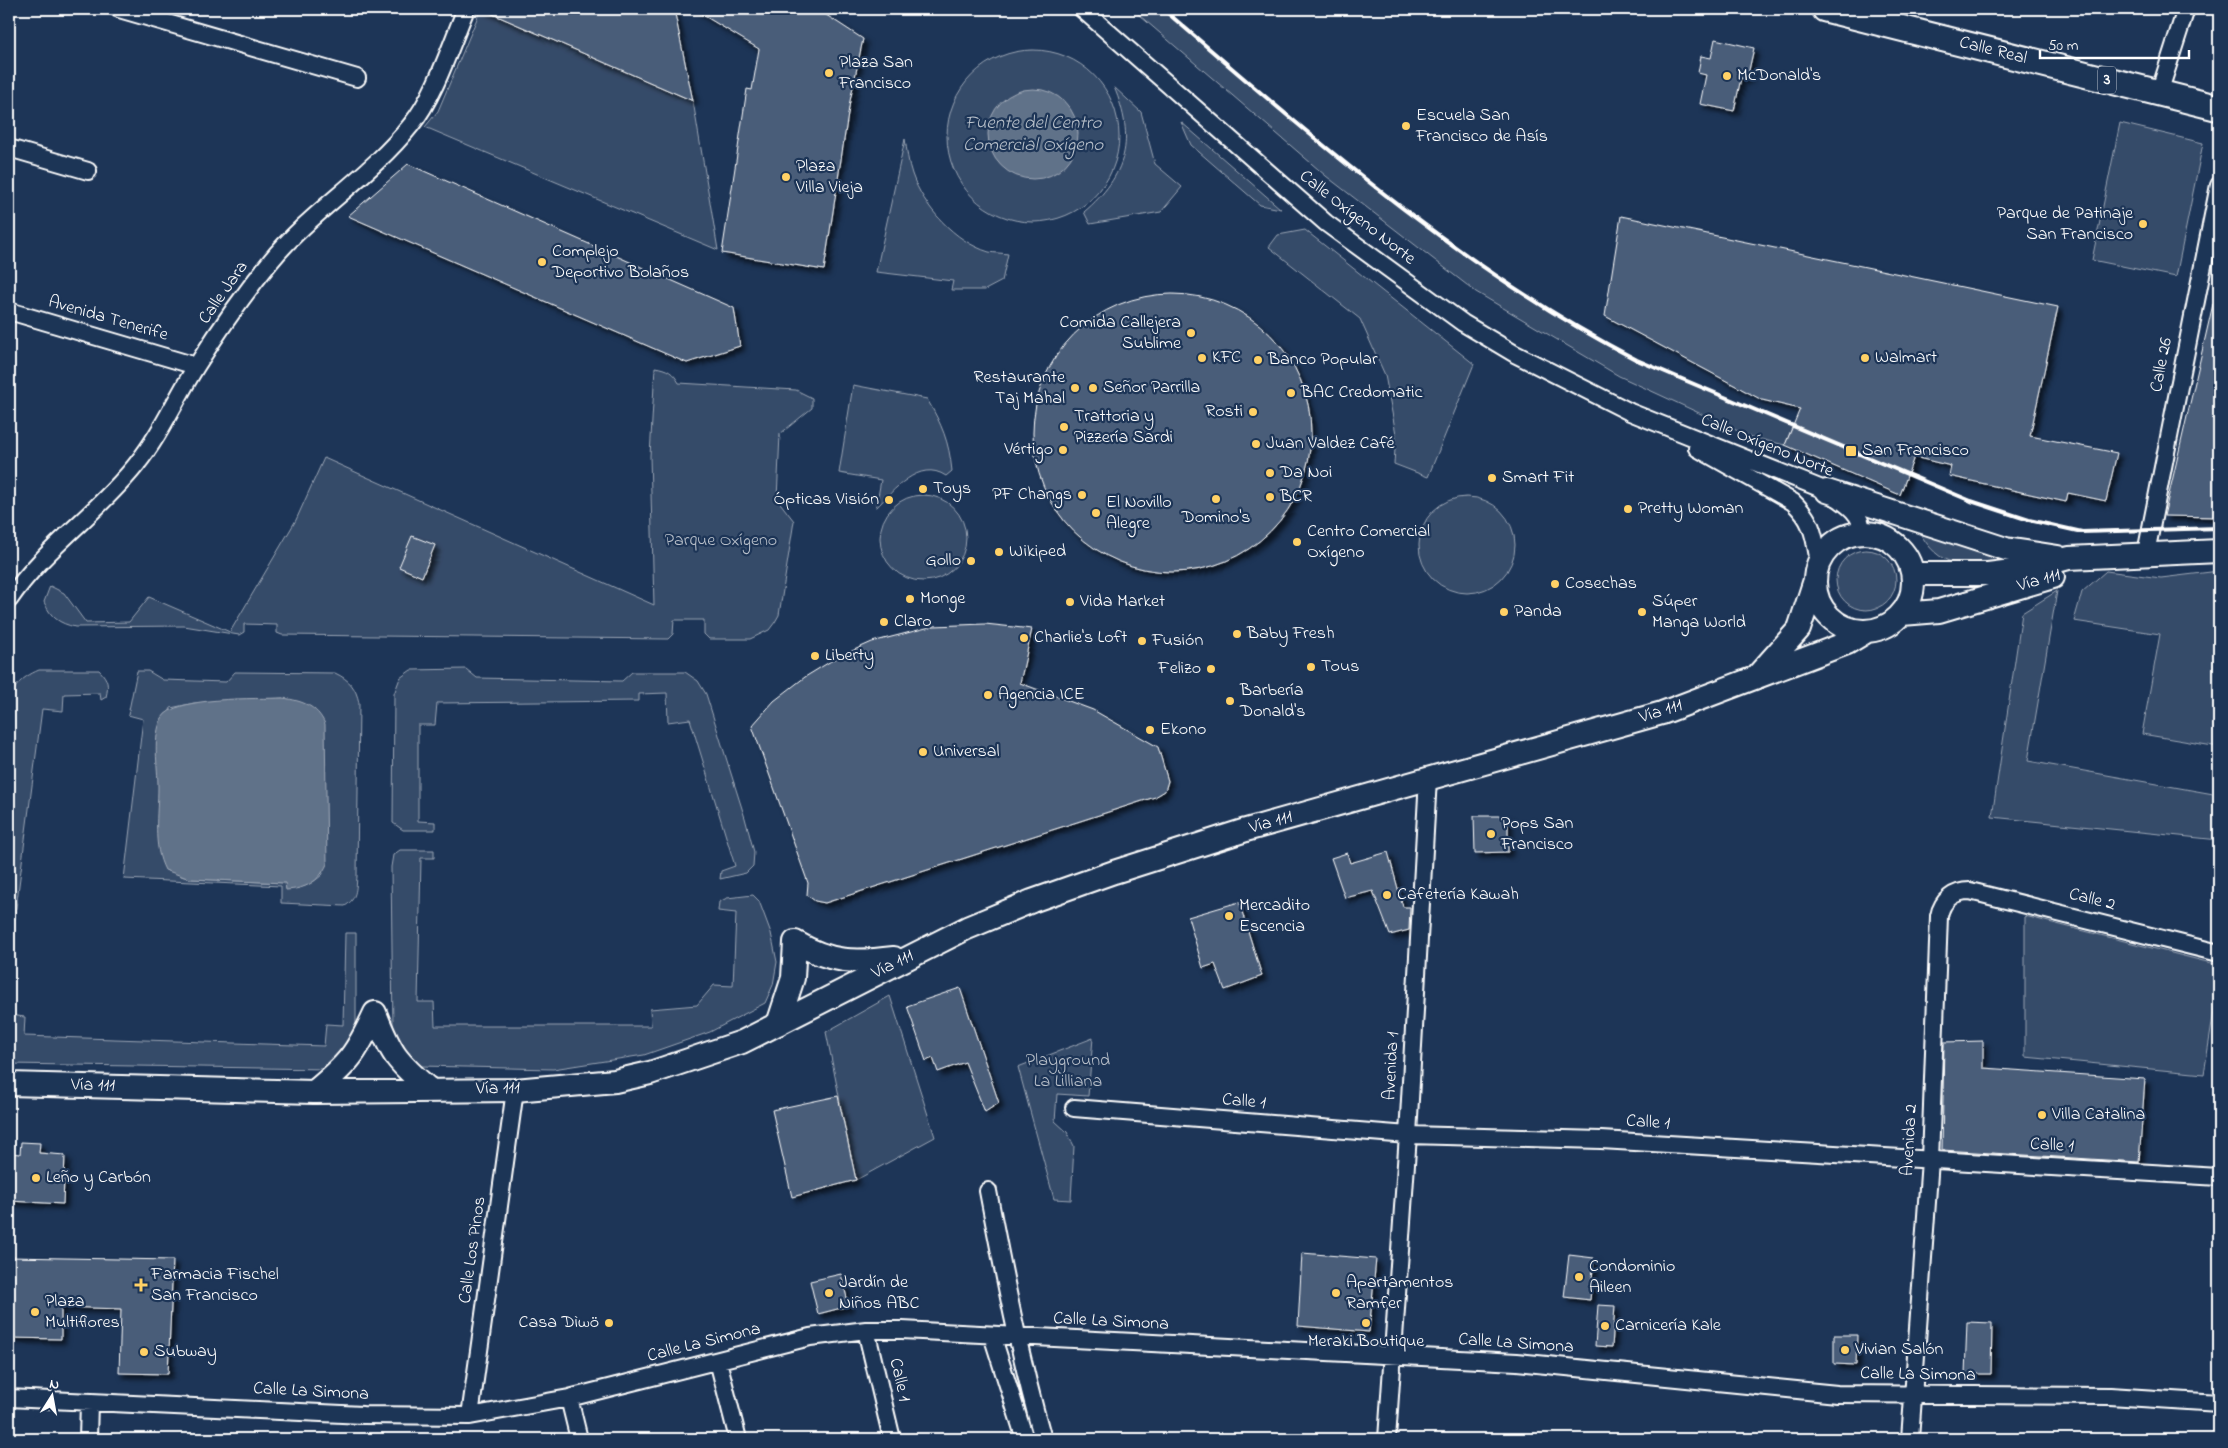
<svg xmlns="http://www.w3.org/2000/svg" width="2228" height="1448" font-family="'Indie Flower',sans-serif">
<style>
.green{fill:#364b69;stroke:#9aa5b4;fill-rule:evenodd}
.water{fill:#617289;stroke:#a0aab8}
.building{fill:#4a5d79;stroke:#fff;filter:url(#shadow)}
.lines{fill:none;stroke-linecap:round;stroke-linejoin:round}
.street-casing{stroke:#fff;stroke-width:20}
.secondary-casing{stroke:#fff;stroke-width:26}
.primary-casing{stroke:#fff;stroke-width:29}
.street{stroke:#1d3557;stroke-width:16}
.secondary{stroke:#1d3557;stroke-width:22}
.primary{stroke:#1d3557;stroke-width:25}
.rail{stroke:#fff;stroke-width:4}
.poi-dot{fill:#ffd166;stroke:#1d3557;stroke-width:2}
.labels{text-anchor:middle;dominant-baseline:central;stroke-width:4.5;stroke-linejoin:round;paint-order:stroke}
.shield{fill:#1d3557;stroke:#bbc2cd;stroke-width:1}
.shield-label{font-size:16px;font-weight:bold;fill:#fff}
.street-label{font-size:18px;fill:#fff;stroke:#1d3557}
.poi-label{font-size:18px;fill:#fff;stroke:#1d3557;text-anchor:start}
.park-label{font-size:18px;fill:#b9c0ca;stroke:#1d3557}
.water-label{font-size:19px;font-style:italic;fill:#b8c0ca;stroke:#1d3557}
</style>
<defs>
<filter id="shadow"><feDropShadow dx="4.5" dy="4.5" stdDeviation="2.5" flood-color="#0009"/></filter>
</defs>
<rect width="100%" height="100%" fill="#1d3557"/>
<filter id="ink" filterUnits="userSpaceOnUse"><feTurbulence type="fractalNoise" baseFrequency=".02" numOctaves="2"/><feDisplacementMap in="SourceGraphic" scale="10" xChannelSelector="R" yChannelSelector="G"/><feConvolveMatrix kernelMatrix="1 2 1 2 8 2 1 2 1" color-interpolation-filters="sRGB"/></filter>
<g filter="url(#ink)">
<path class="green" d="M481,9L693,101L718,250L425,127L438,111Z
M1132,9H1162C1297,124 1430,242 1583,332C1649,371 1723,395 1793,425L1785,445L1751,437L1619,376L1476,292L1326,176Z
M947 136a86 86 0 1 1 172 0a86 86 0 1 1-172 0Z
M1114,87L1141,112L1155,164L1182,187L1161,212L1090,224L1084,212C1127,175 1136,139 1114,87Z
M1181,122L1281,209L1260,205L1191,145Z
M2120,123L2203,143L2176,277L2092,260Z
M905,139C907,150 908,163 912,174C923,206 955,242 989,252C994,253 1002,253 1008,254L1002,281L985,290H951L953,281L876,272Z
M1305,230L1474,364L1428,477L1394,464L1396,434L1385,375L1360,319L1269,247L1278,235Z
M655,367C667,369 673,372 679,383L796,390L812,398V408L780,434L777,499L794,521L779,615L775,622L769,630L750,639H709L704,634V620H674L673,634L668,639L282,635L277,633V625L244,624V632L239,635L184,626L75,627C59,623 51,618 44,602L50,586L64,593L86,623L129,622L149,597L230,632L296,520L324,458L654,605L650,456Z
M853,385L927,399C942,425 949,441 952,471L946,476C919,458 893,491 876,508L881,480L839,473Z
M880 538a43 43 0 1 1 86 0a43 43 0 1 1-86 0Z
M1419 545a48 48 0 1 1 96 0a48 48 0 1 1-96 0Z
M1918,530L2007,556L2001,562C1960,565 1941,570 1918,530Z
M1836 580a30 30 0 1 1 60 0a30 30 0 1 1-60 0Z
M2106,571L2161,578L2219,571V747L2142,734L2160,634L2074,621L2082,592Z
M2057,591L2028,761L2219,795V840L1992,817L2022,613Z
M466,669L477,678L622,681L632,672H685L698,681L706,694L745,818L754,852L753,866L746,873L720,879L721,871L735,866L690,719L668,722L667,693L639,694V701L437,703L435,725H418V821L435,822V830H403L393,823L394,694L400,678L411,670Z
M39,670H99C108,679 109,685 106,697L101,700L100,693L64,694L63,711L42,709L9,962V709C11,688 20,678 39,670Z
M137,671H148L163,680L226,682L235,672L335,673C350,680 356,688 359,703L357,876C356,889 357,899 345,906L281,903V886L124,879L143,719L128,715ZM283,698L323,874C311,885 302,889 286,889V883L190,879L181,876L158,769L157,739L171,708L194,703Z
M400,850H434V858H421L418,1002H434L435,1026H651L650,1009L697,1005L714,985L733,986L736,913L718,911L719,902L727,898L753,895L759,901L771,933L777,962L773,985L765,1003L710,1032L644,1055L553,1069L421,1066L407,1061L393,1029L391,867L393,855Z
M2025,916L2219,965V979L2204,1074L2025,1057Z
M345,933H356V1035L326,1069L9,1064V1015L25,1017L24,1036L324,1046L326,1024L343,1025Z
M890,996L935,1137L856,1180L826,1032Z
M1093,1038L1088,1096L1057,1094L1055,1121L1067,1132L1074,1146L1071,1200L1054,1199L1018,1067Z"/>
<path class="water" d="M988 134a45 45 0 1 1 90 0a45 45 0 1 1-90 0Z
M283,698C303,701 317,706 325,724L327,864C319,882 305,889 286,890L285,883L190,879L165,870C152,845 158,814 158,787C158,766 152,737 162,718C174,696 258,699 283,698Z"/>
<path class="building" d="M481,9H674L693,101Z
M693,9H817L863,39L850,101L824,270L722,253L747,89L752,90L759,49Z
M1715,39L1754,48L1747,79L1741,78L1734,111L1700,104L1706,75L1698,73L1701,56L1711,58Z
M408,164L734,308L740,346L687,363L348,216Z
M1621,216L2058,307L2030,436L2117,453L2106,501L2068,493L2066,502L1949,476L1951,466L1914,457L1900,495L1785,445L1800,409L1762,400L1605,316Z
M1033 433a139 139 0 1 1 278 0a139 139 0 1 1-278 0Z
M2213,304L2219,305V517L2164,516Z
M412,536L435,545L422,577L399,567Z
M985,624L1032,629L1020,683L1093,710L1158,747L1168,781L1165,791L1155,797L825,903L815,901L807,895L808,883L752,726L774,701L805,677L836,658L872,642L934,626Z
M1474,816H1508V852L1475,853Z
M1388,852L1403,907H1410L1409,930L1390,935L1373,891L1345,898L1331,858L1347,853L1350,863Z
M1239,902L1262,976L1225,990L1215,964L1203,968L1188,917Z
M960,988L999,1103L985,1112L965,1062L938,1072L933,1058L926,1061L907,1006Z
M1983,1041V1068L2145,1079L2139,1162L1942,1150L1944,1042Z
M838,1096L856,1180L792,1197L772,1110Z
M21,1142L40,1143L39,1153L65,1155L63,1204L9,1201V1153L20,1154Z
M1302,1253L1376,1259L1369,1332L1298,1326Z
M1569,1255L1594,1258L1590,1300L1564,1297Z
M9,1257L173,1260L168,1374L119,1373L121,1309L61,1307V1339L9,1338Z
M841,1274L849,1306L818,1314L810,1281Z
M1598,1305L1615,1306L1612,1347L1595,1346Z
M1967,1322L1992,1323L1991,1374H1965Z
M1834,1335H1857L1856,1365L1834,1364Z"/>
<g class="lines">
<defs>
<path id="street" d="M119,9L357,78
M1082,9L1326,223L1463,323L1515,354L1630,412L1827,491C1843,502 1863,512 1862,533
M2159,93L2186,9
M9,148L88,171
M9,311L196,366
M1697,448L1793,502C1813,521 1814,535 1819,562
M2146,553L2219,185
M9,600C44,548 97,514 136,465C161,434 176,398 197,365C219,330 244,294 270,262C311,211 370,177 411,125C435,96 451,44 466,9
M1074,1108L1408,1135L1601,1140L2219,1177
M988,1191C1004,1275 1020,1358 1043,1439
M866,1330L892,1439
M992,1335L1025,1439
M718,1361L738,1439
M9,1398L363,1415L470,1416L569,1398L810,1337L866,1330H902L1517,1362L1837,1394L2110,1396L2219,1403
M569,1398L579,1439
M470,1416L515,1090
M88,1439L89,1402
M1387,1439L1408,1135L1428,778
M1910,1439L1930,1160L1939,916C1942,900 1954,891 1970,891L2219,953"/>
<path id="secondary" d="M1827,491L2006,549L2058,557
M1815 582a49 49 0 1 1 98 0a49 49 0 1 1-98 0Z
M1913,574H1988L2028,569L2069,558L2219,551
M1902,614L1939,611L2053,577
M1757,676L1799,629L1815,580
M795,942C831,963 854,963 894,958
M375,1013C391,1054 396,1061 430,1090
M778,1024L793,978L795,942
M9,1084L314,1092L515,1090L615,1081L650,1073L742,1042L967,928L1032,901L1114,872L1246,830L1662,713L1847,643L1867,631
M314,1092C349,1063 356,1054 375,1013"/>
<path id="primary" d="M1825,9L2219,108"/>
</defs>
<use href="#street" class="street-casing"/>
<use href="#secondary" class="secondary-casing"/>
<use href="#primary" class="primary-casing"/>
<use href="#street" class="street"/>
<use href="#secondary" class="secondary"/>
<use href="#primary" class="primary"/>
<path class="rail" d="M1163,9C1312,137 1461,269 1637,360L1971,501L2029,520L2082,532L2219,528"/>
</g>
</g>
<g class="poi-dot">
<circle cx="829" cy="73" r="5"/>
<circle cx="1727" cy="76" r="5"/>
<circle cx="1406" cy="126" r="5"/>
<circle cx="786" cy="177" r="5"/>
<circle cx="2143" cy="224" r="5"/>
<circle cx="542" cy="262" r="5"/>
<circle cx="1191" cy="333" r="5"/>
<circle cx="1202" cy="358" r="5"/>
<circle cx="1865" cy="358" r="5"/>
<circle cx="1258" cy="360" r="5"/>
<circle cx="1075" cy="388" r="5"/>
<circle cx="1093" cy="388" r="5"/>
<circle cx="1291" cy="393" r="5"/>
<circle cx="1253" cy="412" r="5"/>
<circle cx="1064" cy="427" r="5"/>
<circle cx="1256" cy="444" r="5"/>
<circle cx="1063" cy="450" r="5"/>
<rect x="1845" y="445" width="12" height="12" rx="2.5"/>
<circle cx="1270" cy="473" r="5"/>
<circle cx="1492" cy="478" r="5"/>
<circle cx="923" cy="489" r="5"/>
<circle cx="1082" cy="495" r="5"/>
<circle cx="1270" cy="497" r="5"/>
<circle cx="1216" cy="499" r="5"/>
<circle cx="889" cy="500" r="5"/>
<circle cx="1628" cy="509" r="5"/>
<circle cx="1096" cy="513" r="5"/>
<circle cx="1297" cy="542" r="5"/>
<circle cx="999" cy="552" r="5"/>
<circle cx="971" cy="561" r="5"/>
<circle cx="1555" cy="584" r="5"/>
<circle cx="910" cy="599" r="5"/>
<circle cx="1070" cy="602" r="5"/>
<circle cx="1504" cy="612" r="5"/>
<circle cx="1642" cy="612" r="5"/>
<circle cx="884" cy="622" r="5"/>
<circle cx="1237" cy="634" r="5"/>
<circle cx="1024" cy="638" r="5"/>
<circle cx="1142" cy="641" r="5"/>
<circle cx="815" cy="656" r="5"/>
<circle cx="1311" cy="667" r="5"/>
<circle cx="1211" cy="669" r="5"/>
<circle cx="988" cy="695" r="5"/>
<circle cx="1230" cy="701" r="5"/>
<circle cx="1150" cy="730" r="5"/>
<circle cx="923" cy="752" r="5"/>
<circle cx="1491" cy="834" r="5"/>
<circle cx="1387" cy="895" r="5"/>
<circle cx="1229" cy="916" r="5"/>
<circle cx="2042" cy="1115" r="5"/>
<circle cx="36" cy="1178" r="5"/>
<circle cx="1579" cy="1277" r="5"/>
<path d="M138.5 1277.5h5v5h5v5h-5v5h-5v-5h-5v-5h5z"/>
<circle cx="829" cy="1293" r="5"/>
<circle cx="1336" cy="1293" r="5"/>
<circle cx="35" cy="1312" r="5"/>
<circle cx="609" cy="1323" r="5"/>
<circle cx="1366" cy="1323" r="5"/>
<circle cx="1605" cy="1326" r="5"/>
<circle cx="1845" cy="1350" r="5"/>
<circle cx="144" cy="1352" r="5"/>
</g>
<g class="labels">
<rect class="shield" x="2098" y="66.5" width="18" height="27" rx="4"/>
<g class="shield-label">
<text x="2107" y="80">3</text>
</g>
<g class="street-label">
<text transform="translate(1993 51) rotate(14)">Calle Real</text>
<text transform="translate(1357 218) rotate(38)">Calle Oxígeno Norte</text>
<text transform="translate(224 293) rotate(-55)">Calle Jara</text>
<text transform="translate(108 319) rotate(16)">Avenida Tenerife</text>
<text transform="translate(2162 365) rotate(-79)">Calle 26</text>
<text transform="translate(1767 446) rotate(22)">Calle Oxígeno Norte</text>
<text transform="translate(2039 581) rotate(-16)">Vía 111</text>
<text transform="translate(1661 712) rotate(-18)">Vía 111</text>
<text transform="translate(1271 823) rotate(-16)">Vía 111</text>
<text transform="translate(2092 900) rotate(14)">Calle 2</text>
<text transform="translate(893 965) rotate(-27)">Vía 111</text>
<text transform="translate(1392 1066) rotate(-87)">Avenida 1</text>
<text transform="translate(93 1086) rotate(1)">Vía 111</text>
<text transform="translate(498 1089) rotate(-1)">Vía 111</text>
<text transform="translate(1244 1102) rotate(5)">Calle 1</text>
<text transform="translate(1648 1123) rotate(4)">Calle 1</text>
<text transform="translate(1910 1140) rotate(-87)">Avenida 2</text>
<text transform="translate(2052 1146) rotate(3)">Calle 1</text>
<text transform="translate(473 1250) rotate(-82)">Calle Los Pinos</text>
<text transform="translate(1111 1322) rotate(3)">Calle La Simona</text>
<text transform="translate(704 1343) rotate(-14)">Calle La Simona</text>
<text transform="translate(1516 1344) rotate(4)">Calle La Simona</text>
<text transform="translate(1918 1375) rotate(1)">Calle La Simona</text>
<text transform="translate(899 1380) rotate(77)">Calle 1</text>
<text transform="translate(311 1392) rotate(3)">Calle La Simona</text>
</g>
<g class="poi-label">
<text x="839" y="63">Plaza San<tspan x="839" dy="21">Francisco</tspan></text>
<text x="1737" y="76">McDonald's</text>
<text x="1416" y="116">Escuela San<tspan x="1416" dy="21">Francisco de Asís</tspan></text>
<text x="796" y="167">Plaza<tspan x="796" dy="21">Villa Vieja</tspan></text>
<text x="2133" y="214" text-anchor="end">Parque de Patinaje<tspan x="2133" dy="21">San Francisco</tspan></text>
<text x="552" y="252">Complejo<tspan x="552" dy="21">Deportivo Bolaños</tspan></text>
<text x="1181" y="323" text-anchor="end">Comida Callejera<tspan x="1181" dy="21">Sublime</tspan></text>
<text x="1212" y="358">KFC</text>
<text x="1875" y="358">Walmart</text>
<text x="1268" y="360">Banco Popular</text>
<text x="1065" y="378" text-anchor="end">Restaurante<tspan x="1065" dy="21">Taj Mahal</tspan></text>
<text x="1103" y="388">Señor Parrilla</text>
<text x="1301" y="393">BAC Credomatic</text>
<text x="1243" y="412" text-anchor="end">Rosti</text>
<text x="1074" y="417">Trattoria y<tspan x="1074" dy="21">Pizzería Sardi</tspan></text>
<text x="1266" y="444">Juan Valdez Café</text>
<text x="1053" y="450" text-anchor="end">Vértigo</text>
<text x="1862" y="451">San Francisco</text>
<text x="1280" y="473">Da Noi</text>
<text x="1502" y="478">Smart Fit</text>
<text x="933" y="489">Toys</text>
<text x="1072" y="495" text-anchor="end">PF Changs</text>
<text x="1280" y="497">BCR</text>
<text x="879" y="500" text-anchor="end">Ópticas Visión</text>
<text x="1106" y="503">El Novillo<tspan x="1106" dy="21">Alegre</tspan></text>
<text x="1638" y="509">Pretty Woman</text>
<text x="1216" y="518" text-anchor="middle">Domino's</text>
<text x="1307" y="532">Centro Comercial<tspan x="1307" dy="21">Oxígeno</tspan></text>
<text x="1009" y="552">Wikiped</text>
<text x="961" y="561" text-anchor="end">Gollo</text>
<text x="1565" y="584">Cosechas</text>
<text x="920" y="599">Monge</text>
<text x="1080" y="602">Vida Market</text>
<text x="1652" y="602">Súper<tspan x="1652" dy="21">Manga World</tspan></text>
<text x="1514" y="612">Panda</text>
<text x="894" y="622">Claro</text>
<text x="1247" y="634">Baby Fresh</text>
<text x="1034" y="638">Charlie's Loft</text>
<text x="1152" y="641">Fusión</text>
<text x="825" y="656">Liberty</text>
<text x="1321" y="667">Tous</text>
<text x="1201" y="669" text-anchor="end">Felizo</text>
<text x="1240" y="691">Barbería<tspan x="1240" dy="21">Donald's</tspan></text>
<text x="998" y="695">Agencia ICE</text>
<text x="1160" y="730">Ekono</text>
<text x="933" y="752">Universal</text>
<text x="1501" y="824">Pops San<tspan x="1501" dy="21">Francisco</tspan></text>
<text x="1397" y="895">Cafetería Kawah</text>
<text x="1239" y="906">Mercadito<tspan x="1239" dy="21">Escencia</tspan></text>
<text x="2052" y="1115">Villa Catalina</text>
<text x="46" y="1178">Leño y Carbón</text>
<text x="1589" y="1267">Condominio<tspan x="1589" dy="21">Aileen</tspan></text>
<text x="151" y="1275">Farmacia Fischel<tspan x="151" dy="21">San Francisco</tspan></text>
<text x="839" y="1283">Jardín de<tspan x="839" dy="21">Niños ABC</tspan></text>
<text x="1346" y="1283">Apartamentos<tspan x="1346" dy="21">Ramfer</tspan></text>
<text x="45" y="1302">Plaza<tspan x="45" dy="21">Multiflores</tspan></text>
<text x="599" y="1323" text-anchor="end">Casa Dìwö</text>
<text x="1615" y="1326">Carnicería Kale</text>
<text x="1366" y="1342" text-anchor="middle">Meraki Boutique</text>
<text x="1855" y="1350">Vivian Salón</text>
<text x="154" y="1352">Subway</text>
</g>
<g class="park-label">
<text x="721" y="541">Parque Oxígeno</text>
<text x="1068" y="1061">Playground<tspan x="1068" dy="21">La Lilliana</tspan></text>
</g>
<g class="water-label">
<text x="1033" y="123">Fuente del Centro<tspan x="1033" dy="22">Comercial Oxígeno</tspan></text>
</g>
</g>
<rect width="2228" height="1448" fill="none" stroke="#1d3557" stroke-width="30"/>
<rect x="15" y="15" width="2198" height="1418" fill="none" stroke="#fff" stroke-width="2" filter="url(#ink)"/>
<g transform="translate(52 1396) rotate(11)" stroke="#1d3557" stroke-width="4" paint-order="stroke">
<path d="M0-4L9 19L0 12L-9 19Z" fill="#ffffff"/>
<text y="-8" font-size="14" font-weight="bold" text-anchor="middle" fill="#ffffff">N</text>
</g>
<path d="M2040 50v8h149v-8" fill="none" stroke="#ffffff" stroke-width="2.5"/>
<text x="2048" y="50" font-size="15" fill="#ffffff" stroke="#1d3557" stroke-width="4" paint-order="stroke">50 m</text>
</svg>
